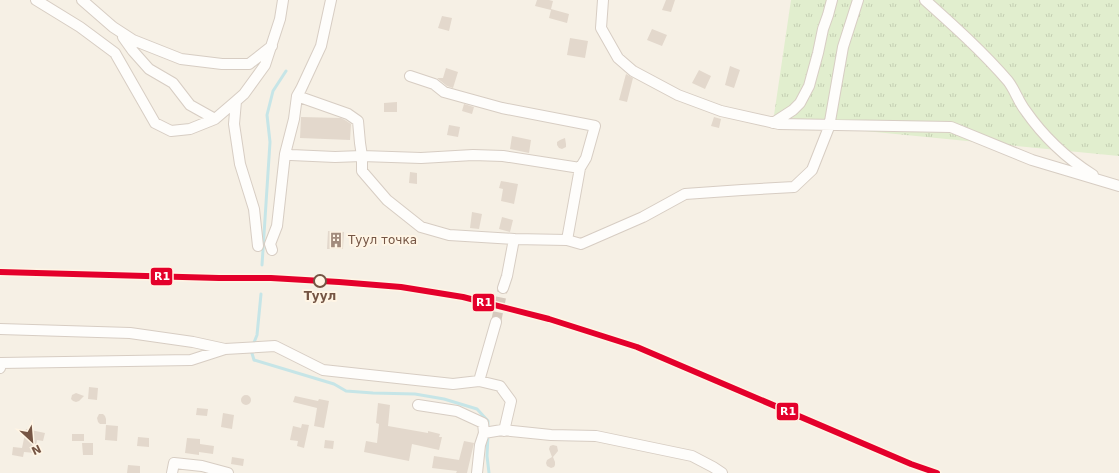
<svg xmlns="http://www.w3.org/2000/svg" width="1119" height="473" font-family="'DejaVu Sans',sans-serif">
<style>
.grass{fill:url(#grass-tufts)}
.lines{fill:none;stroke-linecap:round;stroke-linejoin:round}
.stream{stroke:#c6e5e7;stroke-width:3}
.building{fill:#e3d8cc}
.minor-tunnel{stroke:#d6c9bd;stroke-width:10;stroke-dasharray:10 5;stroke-linecap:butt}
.minor-casing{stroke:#d7cdc3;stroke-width:12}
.minor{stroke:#fefdfb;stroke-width:10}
.rail-1-casing{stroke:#fff5e5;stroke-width:9}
.rail-1{stroke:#e4002b;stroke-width:6}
.stop-dot{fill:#fff5e5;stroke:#755544;stroke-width:2}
.labels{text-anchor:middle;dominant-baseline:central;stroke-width:4;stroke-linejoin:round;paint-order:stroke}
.poi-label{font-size:12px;fill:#755544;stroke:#fff5e5;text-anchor:start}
.stop-label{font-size:12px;font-weight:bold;fill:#755544;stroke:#fff5e5}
.line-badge{stroke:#fff5e5;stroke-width:1.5}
.badge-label{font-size:11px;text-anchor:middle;font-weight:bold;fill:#fff}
</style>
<defs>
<pattern id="grass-tufts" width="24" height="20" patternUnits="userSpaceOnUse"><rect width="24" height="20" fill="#e1eece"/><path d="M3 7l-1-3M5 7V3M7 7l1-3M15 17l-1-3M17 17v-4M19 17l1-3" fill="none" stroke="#c4ceb2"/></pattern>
</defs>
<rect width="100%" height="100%" fill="#f6f0e5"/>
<path class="grass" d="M791,0H1119V156L773,122Z"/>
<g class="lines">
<path class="stream" d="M262,265L270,142L267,115L273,91L286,71
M261,294L257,335L251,350L254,360L334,384L346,391L373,393L415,394L444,399L477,409L488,421V425
M488,435L487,456L489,473"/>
</g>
<path class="building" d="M537,0H549L553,1L551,9L569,14L567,23L549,18L551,10L535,6Z
M666,0H675L671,12L662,10Z
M442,16L452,18L449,31L438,28Z
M652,29L667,35L662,46L647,40Z
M570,38L588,41L585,58L567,55Z
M730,66L740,70L734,88L725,85Z
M446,68L458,72L453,88L447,86L437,78H443Z
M699,70L711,76L705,89L692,83Z
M626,74L633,78L627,102L619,100Z
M397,102V112H384V103Z
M464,104L474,107L472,114L462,111Z
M301,117L341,118L345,120L351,124L350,140L300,138Z
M714,117L721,119L719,128L711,126Z
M449,125L460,127L458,137L447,135Z
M512,136L531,140L529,153L510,149Z
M565,138L566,144V147L562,149L559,148L557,145V142L560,140Z
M410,172L417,173V184L409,183Z
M501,181L518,184L514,204L501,201L503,189L499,188Z
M472,212L482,214L479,229L470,228Z
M502,217L513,220L510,232L499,229Z
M328,231L344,232L343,249H327Z
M89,387L98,388L97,400L88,399Z
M76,393L84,396L79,401L76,402L73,401L71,399L72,395Z
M241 400a5 5 0 1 1 10 0a5 5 0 1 1-10 0Z
M295,396L318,401L319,399L329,401L324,428L314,426L317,408L293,402Z
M378,403L390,405L388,426L428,433V431L440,434L439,437H442L439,450L412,444L409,461L364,452L366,441L377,443L379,424L376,423Z
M197,408L208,409L207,416L196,415Z
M223,413L234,415L232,429L221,427Z
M99,414H103L105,416L106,419V424H100L98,422L97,418Z
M302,424L309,425L304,448L297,446L298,441L290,440L293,426L301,428Z
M106,425L118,426L117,441L105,440Z
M26,429L45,433L43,441L37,440L35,453L24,452L23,457L12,455L13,447L22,448Z
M72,434H84V441H72Z
M138,437L149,438V447L137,446Z
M187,438L200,439V444L214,446L213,454L199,452V455L185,453Z
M325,440L334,441L333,449L324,448Z
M464,441L474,443L467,473H456L457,471L432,468L434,456L459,460Z
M82,443H93V455H83Z
M553,445L557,446L558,451L553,457L555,462V465L554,467L551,468L547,466L546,463L547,460L552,457L549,449L550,446Z
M232,457L244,459L243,466L231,464Z
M128,465L140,466V473H127Z"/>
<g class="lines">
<path class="minor-tunnel" d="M496,322L503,288"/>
<defs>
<path id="minor" d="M36,0L80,27L115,53L155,123L171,131L190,129L215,119L236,101
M82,0L113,27L133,40L181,59L222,64H249L272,46
M331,0L321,46L301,89L297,96L348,114L358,121L360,143L362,156L421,158L473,155L503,156L580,168
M603,0L601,28L618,58L633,71L678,95L721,111L779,124L951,127L1032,160L1119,186
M925,0C954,26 983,52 1008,81C1015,90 1018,101 1025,110C1043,136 1066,158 1093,175
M123,37L133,51L149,69L173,83L190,105L215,119
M773,123L793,110L800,103L809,86L818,53L823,29L828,15L832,0
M285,154L291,155L335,157L362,156V171L387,200L421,227L449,235L514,239L567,240L580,168L586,158L595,126L502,108L444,92L434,84L410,76
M567,240L581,244L643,217L685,194L742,190L794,187L812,170L829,127L843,47L858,0
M258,246L254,209L240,164L234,124L236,101L244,94L265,65L280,19L283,0
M272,250L270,244L277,226L285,154L294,119L297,96
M503,288L507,276L514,239
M0,329L130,333L193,342L225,349
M0,368L1,363L191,360L225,349L275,346L323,370L453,384L479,381L500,386L511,401L504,431
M479,381L496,322
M418,405L457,411L483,423L484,433L480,445L477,473
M484,433L502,430L551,435L596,436L692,456L713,467L722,473
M172,473L174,463L202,466L228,473"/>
</defs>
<use href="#minor" class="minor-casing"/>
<use href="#minor" class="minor"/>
<defs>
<path id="rail-1" d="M0,272L219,278H271L339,282L401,287L463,297L549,319L637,347L911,464L937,473"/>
</defs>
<use href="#rail-1" class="rail-1-casing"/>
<use href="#rail-1" class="rail-1"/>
</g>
<defs>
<symbol id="building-bare" viewBox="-9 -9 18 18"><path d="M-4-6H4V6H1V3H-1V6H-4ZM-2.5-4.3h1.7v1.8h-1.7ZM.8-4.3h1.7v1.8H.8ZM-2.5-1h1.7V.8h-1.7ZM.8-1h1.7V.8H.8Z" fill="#a28b7c" stroke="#fff5e5" stroke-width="2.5" paint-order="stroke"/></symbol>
</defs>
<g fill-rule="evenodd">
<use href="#building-bare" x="325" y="229" width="22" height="22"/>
</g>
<circle class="stop-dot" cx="320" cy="281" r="6"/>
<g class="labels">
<g class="poi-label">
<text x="348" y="240">Туул точка</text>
</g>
<g class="stop-label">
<text x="320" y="296">Туул</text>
</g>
</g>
<g class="line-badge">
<rect x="150" y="267" width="23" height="19" rx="4" fill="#e4002b"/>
<rect x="472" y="293" width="23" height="19" rx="4" fill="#e4002b"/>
<rect x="776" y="402" width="23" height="19" rx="4" fill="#e4002b"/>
</g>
<g class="badge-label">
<text x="162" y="280">R1</text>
<text x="484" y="306">R1</text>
<text x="788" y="415">R1</text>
</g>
<g transform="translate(32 441) rotate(154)" stroke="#fff5e5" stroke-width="3" paint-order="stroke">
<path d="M0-3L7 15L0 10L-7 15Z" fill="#755544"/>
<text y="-6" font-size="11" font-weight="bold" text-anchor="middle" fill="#755544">N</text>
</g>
</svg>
